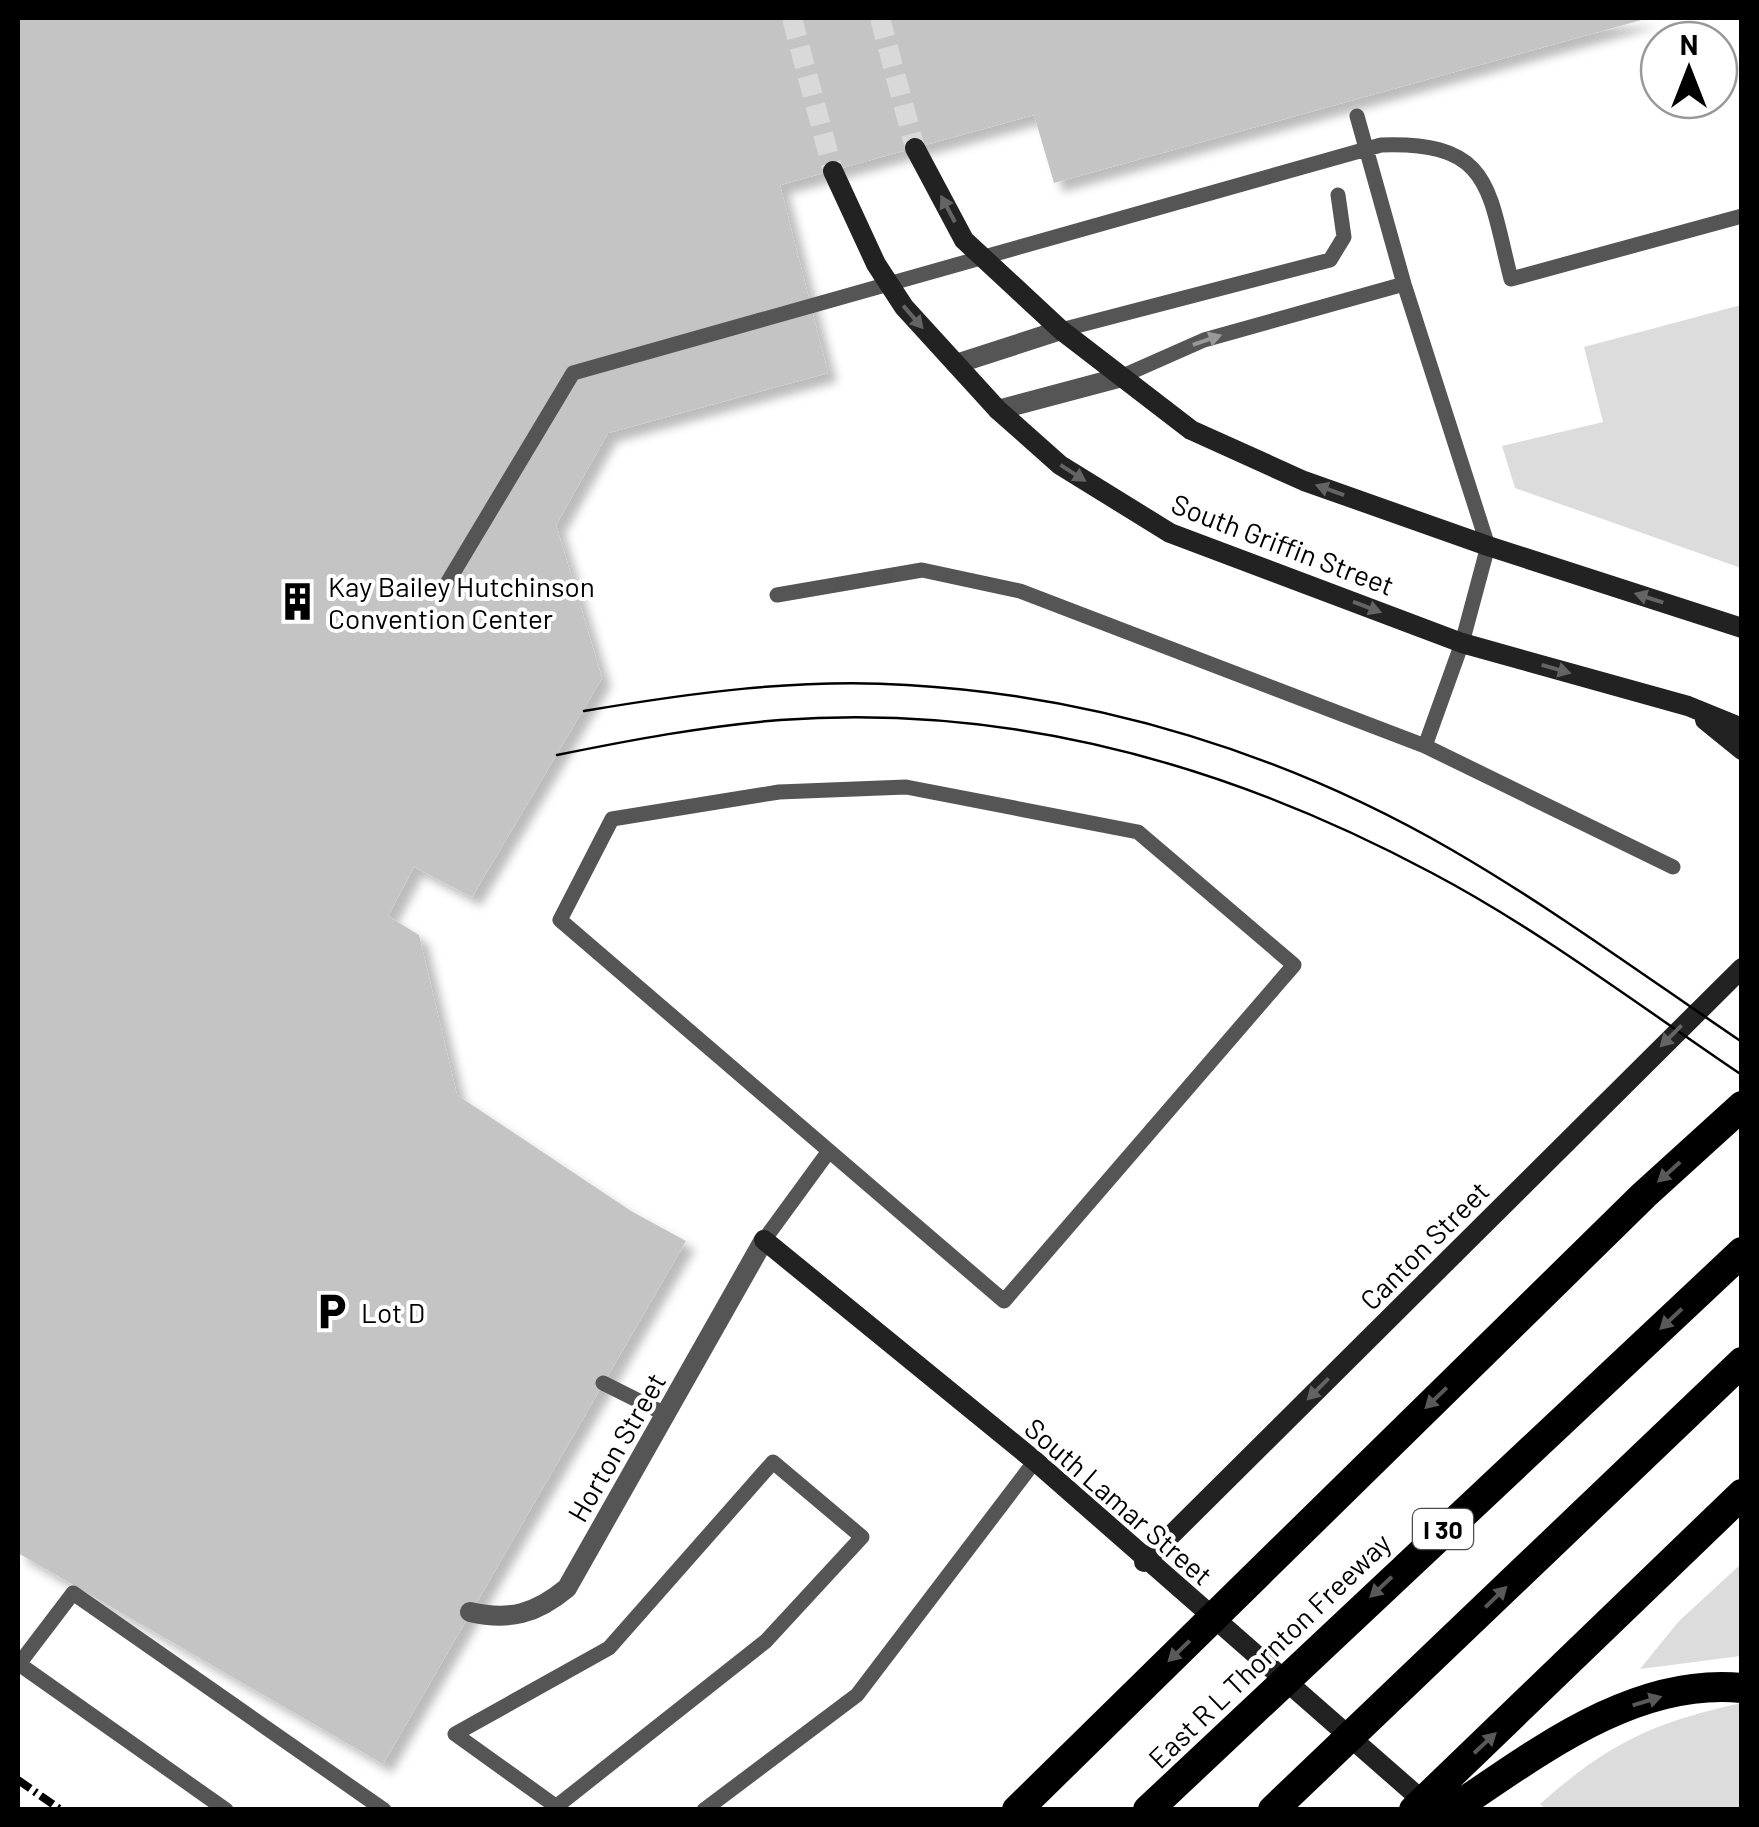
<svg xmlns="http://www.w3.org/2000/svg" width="1759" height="1827" font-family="Barlow,sans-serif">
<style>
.green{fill:#dcdcdc}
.building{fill:#c4c4c4;filter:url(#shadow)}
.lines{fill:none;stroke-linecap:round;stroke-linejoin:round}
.secondary-tunnel{stroke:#d9d9d9;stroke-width:20;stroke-dasharray:20 10;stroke-linecap:butt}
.lane{stroke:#555;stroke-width:15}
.street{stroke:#555;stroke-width:20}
.secondary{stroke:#222;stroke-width:20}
.highway{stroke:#000;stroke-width:30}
.tram{stroke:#000;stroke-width:2.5}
.rail{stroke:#000;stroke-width:8;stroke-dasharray:15 5 2.5 5;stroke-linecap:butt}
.oneway{fill:#646464}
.oneway2{fill:#999}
.oneway3{fill:#595959}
.labels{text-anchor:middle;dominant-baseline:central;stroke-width:8;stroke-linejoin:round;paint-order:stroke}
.shield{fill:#fff;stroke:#4c4c4c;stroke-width:2.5}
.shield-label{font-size:25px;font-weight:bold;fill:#000}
.street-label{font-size:28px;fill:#000;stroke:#fff}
.poi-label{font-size:28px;fill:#000;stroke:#fff;text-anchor:start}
</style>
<defs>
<filter id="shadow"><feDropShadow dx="9" dy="9" stdDeviation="5" flood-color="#0004"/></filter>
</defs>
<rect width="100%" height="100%" fill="#fff"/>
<path class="green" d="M1741,305V568L1515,488L1502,446L1603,422L1584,347Z
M1741,1564V1656L1640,1669L1679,1621Z
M1741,1703V1809L1547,1810L1540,1804C1609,1743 1652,1723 1741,1703Z"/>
<path class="building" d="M18,18H1649L1054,183L1034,115L780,185L828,373L608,433L556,525L602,678L472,897L414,867L388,916L419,935L457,1095L631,1211L686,1241L383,1764L18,1553Z"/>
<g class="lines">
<path class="secondary-tunnel" d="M792,18L833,171
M880,18L915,148"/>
<path class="lane" d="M1357,116L1404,284L1488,546L1462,643L1425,746
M1061,330L1330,260L1344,237L1338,195
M1118,378L1204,340L1404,284
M440,595L573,373L1381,145C1493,141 1488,190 1511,279L1742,216
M777,595L922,570L1020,591L1425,746L1673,867
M906,787L1138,832L1294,965L1004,1301L560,920L612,819L779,792Z
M764,1240L829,1151
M603,1383L667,1415
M557,1806L766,1641L862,1537L773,1462L609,1648L455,1734L561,1810
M226,1810L19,1664L73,1593L384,1810
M704,1810L857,1695L1035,1461"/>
<path class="street" d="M956,364L1061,330
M998,410L1118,378
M470,1612C509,1621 536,1614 567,1588L764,1240"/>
<path class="secondary" d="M915,148L964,240L1061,330L1191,430L1304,481L1488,546L1742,628
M833,171L876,264L904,307L998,410L1060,465L1170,533L1462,643L1688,706L1742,728
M1705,720L1742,750
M764,1240L1035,1461L1431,1808
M1144,1562L1742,968"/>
<path class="highway" d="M1017,1810L1644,1195L1742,1106
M1148,1810L1742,1252
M1273,1810L1742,1362
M1414,1810L1742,1494
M1452,1810C1537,1753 1634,1677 1742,1688"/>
<path class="tram" d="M584,711C690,693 799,678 907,685C1099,696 1286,754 1452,850C1552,908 1646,977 1742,1042
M557,755C631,740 705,726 780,720C1012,703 1230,765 1432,873C1540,930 1641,1007 1742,1075"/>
<path class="rail" d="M18,1780L61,1810"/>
</g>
<defs><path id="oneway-solid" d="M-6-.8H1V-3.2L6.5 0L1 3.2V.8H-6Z" transform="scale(2.5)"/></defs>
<g class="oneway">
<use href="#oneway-solid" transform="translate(948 209) rotate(-118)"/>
<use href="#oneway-solid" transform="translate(913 317) rotate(49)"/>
<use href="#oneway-solid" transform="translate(1073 473) rotate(33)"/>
<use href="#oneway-solid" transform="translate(1330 490) rotate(-160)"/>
<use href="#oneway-solid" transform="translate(1649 598) rotate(-162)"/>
<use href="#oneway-solid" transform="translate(1367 607) rotate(21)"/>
<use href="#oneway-solid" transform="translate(1556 669) rotate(16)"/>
<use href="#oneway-solid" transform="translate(1671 1036) rotate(135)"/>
<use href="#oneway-solid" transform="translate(1318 1389) rotate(135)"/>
</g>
<use class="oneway2" href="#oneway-solid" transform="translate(1207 340) rotate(-19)"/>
<g class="oneway3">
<use href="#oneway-solid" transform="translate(1669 1172) rotate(138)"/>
<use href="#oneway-solid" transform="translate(1671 1319) rotate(137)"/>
<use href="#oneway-solid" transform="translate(1436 1398) rotate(136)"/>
<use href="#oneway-solid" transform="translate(1381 1587) rotate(137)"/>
<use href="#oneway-solid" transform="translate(1496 1597) rotate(-44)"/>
<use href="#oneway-solid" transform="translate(1179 1651) rotate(136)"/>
<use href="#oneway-solid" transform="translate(1647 1701) rotate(-17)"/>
<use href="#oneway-solid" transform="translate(1485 1743) rotate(-43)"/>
</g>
<defs>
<symbol id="building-bare" viewBox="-9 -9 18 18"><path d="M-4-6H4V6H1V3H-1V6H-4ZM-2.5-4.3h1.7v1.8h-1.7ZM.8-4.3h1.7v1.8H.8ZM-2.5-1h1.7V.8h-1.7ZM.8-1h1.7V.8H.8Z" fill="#000" stroke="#fff" stroke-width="2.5" paint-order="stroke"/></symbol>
<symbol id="parking-bare" viewBox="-9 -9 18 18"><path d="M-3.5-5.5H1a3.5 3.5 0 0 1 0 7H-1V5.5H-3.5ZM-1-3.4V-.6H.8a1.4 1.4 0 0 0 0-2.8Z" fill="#000" stroke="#fff" stroke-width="2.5" paint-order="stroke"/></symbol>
</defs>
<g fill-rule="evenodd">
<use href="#building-bare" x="270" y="574" width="55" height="55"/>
<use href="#parking-bare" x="304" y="1284" width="55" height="55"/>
</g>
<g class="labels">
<rect class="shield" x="1413" y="1509" width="60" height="40" rx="8"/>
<g class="shield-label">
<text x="1443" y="1529">I 30</text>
</g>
<g class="street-label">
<text transform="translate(1283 544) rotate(21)">South Griffin Street</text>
<text transform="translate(1424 1245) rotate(-45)">Canton Street</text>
<text transform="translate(616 1447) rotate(-60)">Horton Street</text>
<text transform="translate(1119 1501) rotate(41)">South Lamar Street</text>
<text transform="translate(1269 1650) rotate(-44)">East R L Thornton Freeway</text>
</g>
<g class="poi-label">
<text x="328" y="586">Kay Bailey Hutchinson<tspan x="328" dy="32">Convention Center</tspan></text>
<text x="361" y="1312">Lot D</text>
</g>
</g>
<rect width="1759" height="1827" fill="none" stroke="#000000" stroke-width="40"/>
<g transform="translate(1689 70)"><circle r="48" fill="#ffffff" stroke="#999999" stroke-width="2.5"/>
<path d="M0-8L18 38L0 25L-18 38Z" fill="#000000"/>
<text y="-15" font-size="28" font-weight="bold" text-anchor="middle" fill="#000000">N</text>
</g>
</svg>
